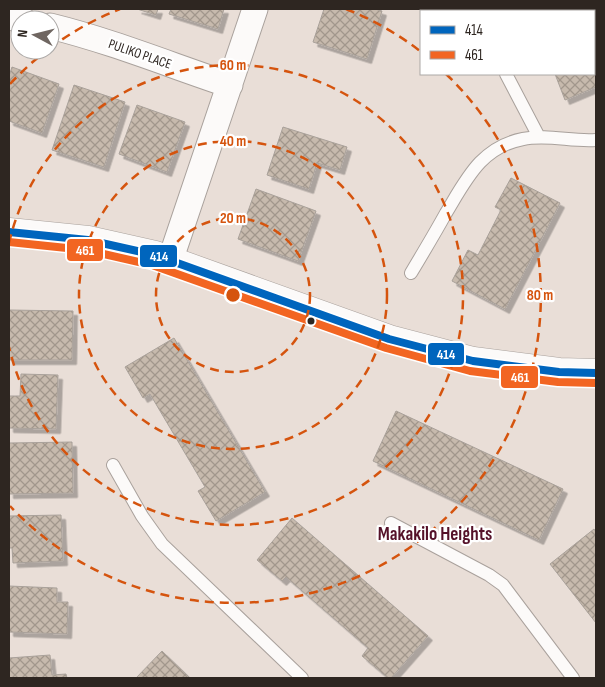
<svg xmlns="http://www.w3.org/2000/svg" width="605" height="687" font-family="'Sofia Sans Condensed',sans-serif">
<style>
.building{fill:url(#building-cross-hatch);stroke:#a9a19a;filter:url(#shadow)}
.lines{fill:none;stroke-linecap:round;stroke-linejoin:round}
.service-casing{stroke:#a9a19c;stroke-width:14}
.minor-casing{stroke:#a9a19c;stroke-width:27}
.tertiary-casing{stroke:#a9a19c;stroke-width:29}
.service{stroke:#fcfaf9;stroke-width:12}
.minor{stroke:#fcfaf9;stroke-width:25}
.tertiary{stroke:#fcfaf9;stroke-width:28}
.bus-1-casing{stroke:#fff;stroke-width:11}
.bus-2-casing{stroke:#fff;stroke-width:11}
.bus-1{stroke:#0065bd;stroke-width:8}
.bus-2{stroke:#f26522;stroke-width:8}
.ring{fill:none;stroke:#d5540e;stroke-width:2.5;stroke-dasharray:9 6}
.bus-dot{fill:#2e2621;stroke:#fff;stroke-width:2}
.labels{text-anchor:middle;dominant-baseline:central;stroke-width:4.5;stroke-linejoin:round;paint-order:stroke}
.street-label{font-size:14px;fill:#2e2621;stroke:#fff}
.district-label{font-size:19px;font-weight:bold;fill:#551129;stroke:#fff}
.centre{fill:#d5540e;stroke:#fff;stroke-width:2.5}
.ring-label{font-size:15px;text-anchor:middle;font-weight:bold;fill:#d5540e;stroke:#fff;stroke-width:4.5;stroke-linejoin:round;paint-order:stroke}
.line-badge{stroke:#fff;stroke-width:2}
.badge-label{font-size:14px;text-anchor:middle;font-weight:bold;fill:#fff}
</style>
<defs>
<pattern id="building-cross-hatch" width="8" height="8" patternUnits="userSpaceOnUse" patternTransform="scale(1.25)"><rect width="8" height="8" fill="#c7baad"/><path d="M0 0l8 8M0 8l8-8" fill="none" stroke="#a2978c"/></pattern>
<filter id="shadow"><feDropShadow dx="4.5" dy="4.5" stdDeviation="0" flood-color="#0004"/></filter>
</defs>
<rect width="100%" height="100%" fill="#e9ded7"/>
<path class="building" d="M137,9H158L156,15Z
M171,9H224L218,29L169,14Z
M324,9H375L382,11L367,59L313,42Z
M537,9H590L591,11H538Z
M594,18L596,24V87L565,100L555,74H594Z
M12,67L59,84L42,133L9,121V76Z
M74,85L125,102L104,167L52,150Z
M137,105L185,122L167,172L119,154Z
M283,127L347,147L340,170L317,163L309,189L267,175Z
M511,178L560,203L505,309L452,281L468,250L478,255L501,210L495,207Z
M256,189L316,211L298,261L238,239Z
M9,310L73,311L72,360H9Z
M174,338L265,492L216,521L198,491L205,487L150,394L143,398L125,367Z
M21,374L58,375L56,429L9,428V396H20Z
M396,411L563,489L539,540L373,461Z
M72,442L73,493L9,494V443Z
M61,515L63,561L13,563L12,548H9V516Z
M292,518L428,636L391,678H388L362,656L368,648L286,577L282,581L257,560Z
M594,529L596,532V623L550,564Z
M9,586L57,588V602H68L67,634L9,632Z
M162,651L190,678H136Z
M50,655L52,675L66,674L67,678H9V658Z"/>
<g class="lines">
<defs>
<path id="service" d="M471,9L473,11
M506,74L539,137
M411,273C423,253 435,233 446,213C466,180 481,147 523,139C548,134 572,142 596,140
M113,465L142,516L162,544L302,678
M391,523L489,575L503,585L573,678"/>
<path id="minor" d="M9,17L23,20
M50,26C111,41 170,65 230,85
M170,261L255,9"/>
<path id="tertiary" d="M9,232L88,240L155,255L389,339L473,361L559,372L596,373"/>
</defs>
<use href="#service" class="service-casing"/>
<use href="#minor" class="minor-casing"/>
<use href="#tertiary" class="tertiary-casing"/>
<use href="#service" class="service"/>
<use href="#minor" class="minor"/>
<use href="#tertiary" class="tertiary"/>
<defs>
<path id="bus-1" d="M9,232L88,240L155,255L389,339L473,361L559,372L596,373"/>
<path id="bus-2" d="M9,242L86,250L152,265L386,348L470,371L558,382L596,383"/>
</defs>
<use href="#bus-1" class="bus-1-casing"/>
<use href="#bus-2" class="bus-2-casing"/>
<use href="#bus-1" class="bus-1"/>
<use href="#bus-2" class="bus-2"/>
</g>
<g class="ring">
<circle cx="233" cy="295" r="77"/>
<circle cx="233" cy="295" r="154"/>
<path d="M9 243A230 230 0 1 1 9 347"/>
<path d="M10 84A307 307 0 0 1 46 51M50 48A307 307 0 0 1 120 9M346 9A307 307 0 0 1 420 51M446 74A307 307 0 1 1 10 506"/>
</g>
<circle class="bus-dot" cx="311" cy="321" r="4.5"/>
<g class="labels">
<g class="street-label">
<text transform="translate(140 54) rotate(19)">PULIKO PLACE</text>
</g>
<g class="district-label">
<text x="435" y="534">Makakilo Heights</text>
</g>
</g>
<circle cx="233" cy="295" r="8" class="centre"/>
<g class="ring-label">
<text x="233" y="70">60 m</text>
<text x="233" y="146">40 m</text>
<text x="233" y="223">20 m</text>
<text x="540" y="300">80 m</text>
</g>
<g class="line-badge">
<rect x="66" y="238" width="38" height="24" rx="5" fill="#f26522"/>
<rect x="139" y="244" width="39" height="24" rx="5" fill="#0065bd"/>
<rect x="427" y="342" width="38" height="24" rx="5" fill="#0065bd"/>
<rect x="500" y="365" width="39" height="24" rx="5" fill="#f26522"/>
</g>
<g class="badge-label">
<text x="85" y="255">461</text>
<text x="159" y="261">414</text>
<text x="446" y="359">414</text>
<text x="520" y="382">461</text>
</g>
<rect width="605" height="687" fill="none" stroke="#2e2621" stroke-width="20"/>
<rect x="420" y="10" width="175" height="65" fill="#ffffff" stroke="#aba8a6"/>
<rect x="430" y="26" width="25" height="8" fill="#0065bd" stroke="#aba8a6"/>
<text x="465" y="35" font-size="15" fill="#2e2621">414</text>
<rect x="430" y="51" width="25" height="8" fill="#f26522" stroke="#aba8a6"/>
<text x="465" y="60" font-size="15" fill="#2e2621">461</text>
<g transform="translate(35 35) rotate(277)"><circle r="24" fill="#ffffff" stroke="#aba8a6"/>
<path d="M0-4L9 19L0 12L-9 19Z" fill="#6f6661"/>
<text y="-8" font-size="14" font-weight="bold" text-anchor="middle" fill="#2e2621">N</text>
</g>
</svg>
